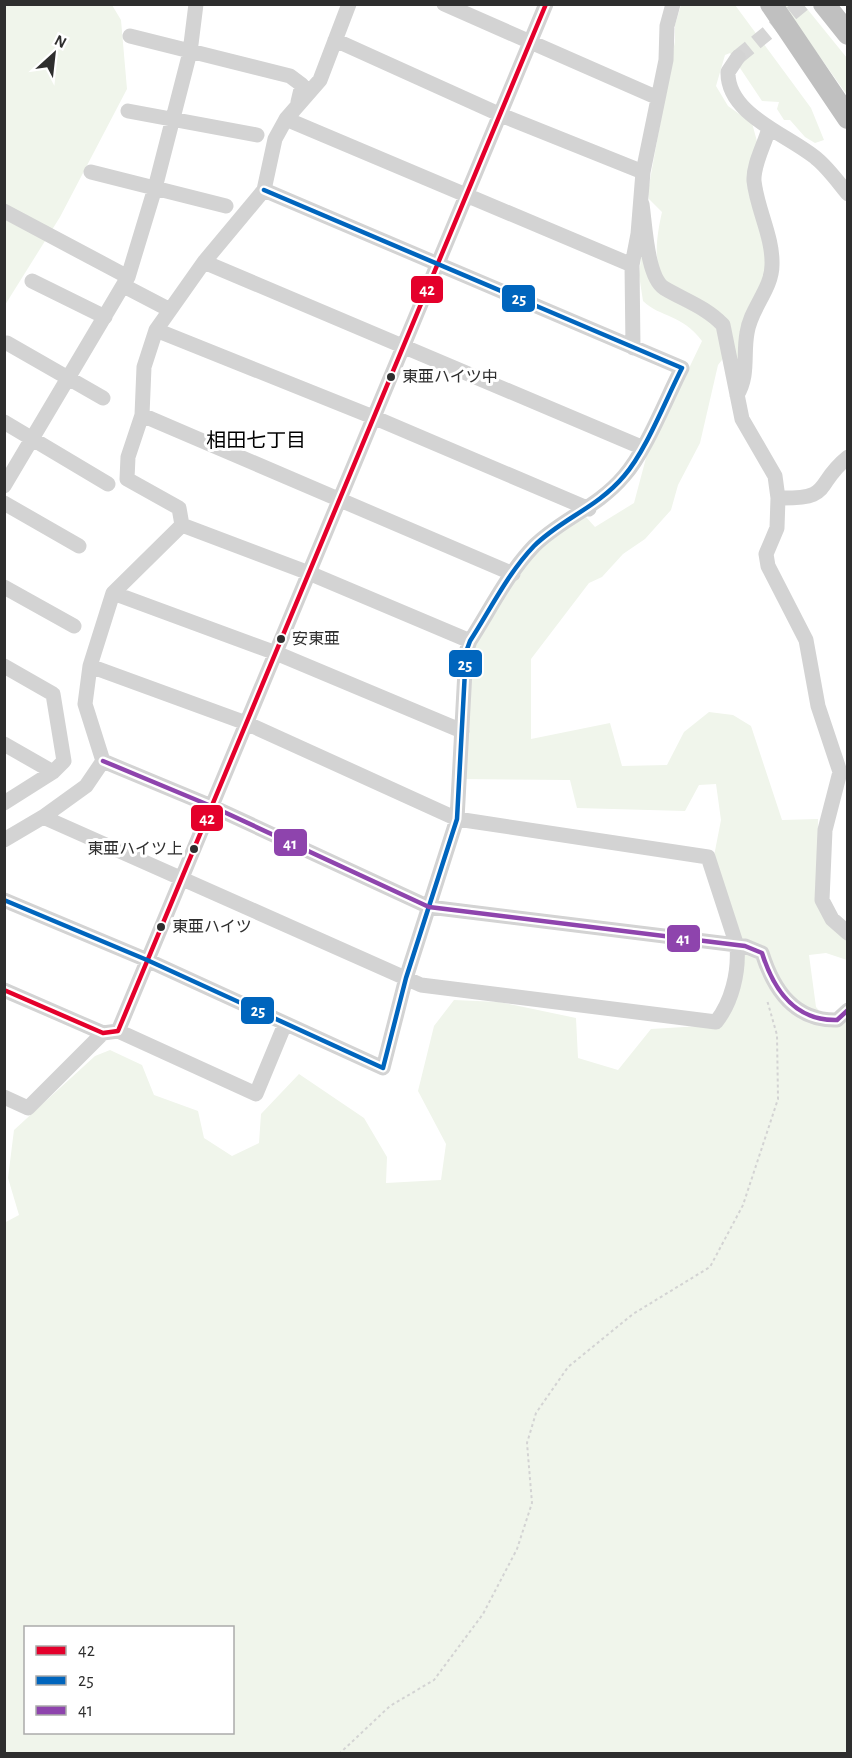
<svg xmlns="http://www.w3.org/2000/svg" width="852" height="1758" font-family="'Alegreya Sans','Noto Sans JP',sans-serif">
<style>
.green{fill:#f0f5eb;fill-rule:evenodd}
.lines{fill:none;stroke-linecap:round;stroke-linejoin:round}
.minor-tunnel{stroke:#d5d5d5;stroke-width:15;stroke-dasharray:15 8;stroke-linecap:butt}
.path{stroke:#d3d3d3;stroke-width:2;stroke-dasharray:3 3;stroke-linecap:butt}
.minor{stroke:#d3d3d3;stroke-width:15}
.highway{stroke:#c0c0c0;stroke-width:22}
.bus-1-casing{stroke:#fff;stroke-width:9}
.bus-2-casing{stroke:#fff;stroke-width:9}
.bus-3-casing{stroke:#fff;stroke-width:9}
.bus-1{stroke:#e4002b;stroke-width:4.5}
.bus-2{stroke:#0065bd;stroke-width:4.5}
.bus-3{stroke:#8e44ad;stroke-width:4.5}
.bus-dot{fill:#2e2e2e;stroke:#fff;stroke-width:2}
.labels{text-anchor:middle;dominant-baseline:central;stroke-width:6;stroke-linejoin:round;paint-order:stroke}
.bus-label{font-size:16px;fill:#2e2e2e;stroke:#fff;text-anchor:start}
.neighbourhood-label{font-size:20px;fill:#000;stroke:#fff}
.line-badge{stroke:#fff;stroke-width:2}
.badge-label{font-size:16px;text-anchor:middle;font-weight:bold;fill:#fff}
</style>
<rect width="100%" height="100%" fill="#fff"/>
<path class="green" d="M5,5H112L121,20L127,89L60,217L5,305Z
M681,5H735L811,108L824,140L815,143L805,137L790,120H784L777,109L779,102L762,101L730,53L725,55L716,86L728,106L752,123L758,145L767,266L737,383L726,322C670,287 645,287 662,212L649,199L648,191L675,41V25Z
M783,5H804L847,58V95Z
M643,243L647,267L719,327L725,356L718,365L700,443L678,485L671,510L645,539L623,554L602,577L589,583L531,659V739L610,723L622,766L667,765L684,732L709,712L733,715L751,726L782,820L818,819L817,899L848,936L847,960L826,953L809,955L816,1007L822,1014L848,1017L847,1753L5,1754L4,1223L19,1215L8,1178L14,1130L95,1056L110,1050L142,1065L154,1095L198,1111L204,1138L232,1156L259,1143L261,1114L299,1074L364,1118L387,1157L386,1183L441,1180L446,1144L418,1091L434,1026L454,1000L499,1002L576,1018L578,1058L618,1070L651,1029L718,1025L743,962L714,856L721,820L716,784L699,785L685,811L577,808L570,780L459,779L470,641L513,574L554,530L586,517L595,527L634,503L646,458L702,341C682,314 661,318 643,301L639,275ZM26,1628H232V1732H26Z"/>
<g class="lines">
<path class="minor-tunnel" d="M738,57L803,4"/>
<path class="path" d="M339,1754L390,1706L434,1680L483,1614L517,1549L532,1503L527,1443L536,1413L568,1367L633,1314L710,1267L743,1205L778,1099L777,1035L767,1000"/>
<path class="minor" d="M444,4L658,98
M130,36L290,76L302,85L298,102
M335,40L501,115L643,172
M738,57L728,72C727,115 789,135 817,159C828,168 838,182 848,194
M128,111L257,135
M286,119L632,265
M91,172L226,206
M642,204C645,224 647,277 664,288C684,300 706,307 723,325L742,419L775,476L778,498L777,528L766,554L768,566L806,640L818,706L840,772L825,830L822,900L832,919L848,933
M4,211L128,277
M204,262L641,447
M32,281L105,317
M124,286L170,310
M156,330L373,417L589,509
M7,343L103,398
M633,348L632,265L638,234L643,172L666,60L667,26L673,4
M737,395C749,376 743,354 747,333C750,309 772,289 772,265C773,237 757,209 754,181C753,164 765,144 769,128
M142,415L513,574
M4,422L108,484
M4,486L128,277L155,188L190,52L196,4
M778,498C835,499 813,485 848,457
M4,503L79,546
M182,525L309,573L470,641
M4,587L74,626
M113,593L276,653L462,731
M4,666L53,694L64,761L53,772L4,803
M4,744L53,772
M103,761L211,806L429,907L745,946L762,953C774,991 795,1021 837,1020L848,1010
M43,817L421,985L716,1022C732,1002 739,972 737,946L708,857L457,819L246,723L90,666
M4,840L43,817L86,786L103,761L85,704L90,666L113,593L182,525L179,508L127,479L128,457L142,415L144,367L156,330L204,262L264,190L275,139L286,119L320,80L349,4
M4,900L147,960L383,1068L406,978L457,819L466,652L470,641C490,610 508,573 534,546C561,519 597,508 624,476C646,451 666,399 682,368L264,190
M4,990L103,1033L118,1031L546,4
M118,1031L256,1094L285,1024
M4,1097L28,1108L103,1033"/>
<path class="highway" d="M771,4L848,118
M824,4L848,34"/>
<defs>
<path id="bus-1" d="M4,990L103,1033L118,1031L546,4"/>
<path id="bus-2" d="M4,900L147,960L383,1068L406,978L457,819L466,652L470,641C490,610 508,573 534,546C561,519 597,508 624,476C646,451 666,399 682,368L264,190"/>
<path id="bus-3" d="M103,761L211,806L429,907L745,946L762,953C774,991 795,1021 837,1020L848,1010"/>
</defs>
<use href="#bus-1" class="bus-1-casing"/>
<use href="#bus-2" class="bus-2-casing"/>
<use href="#bus-3" class="bus-3-casing"/>
<use href="#bus-1" class="bus-1"/>
<use href="#bus-2" class="bus-2"/>
<use href="#bus-3" class="bus-3"/>
</g>
<g class="bus-dot">
<circle cx="391" cy="377" r="5"/>
<circle cx="281" cy="639" r="5"/>
<circle cx="194" cy="849" r="5"/>
<circle cx="161" cy="927" r="5"/>
</g>
<g class="labels">
<g class="bus-label">
<text x="402" y="377">東亜ハイツ中</text>
<text x="292" y="639">安東亜</text>
<text x="183" y="849" text-anchor="end">東亜ハイツ上</text>
<text x="172" y="927">東亜ハイツ</text>
</g>
<g class="neighbourhood-label">
<text x="256" y="441">相田七丁目</text>
</g>
</g>
<g class="line-badge">
<rect x="410" y="275" width="34" height="29" rx="6" fill="#e4002b"/>
<rect x="501" y="284" width="35" height="29" rx="6" fill="#0065bd"/>
<rect x="448" y="649" width="35" height="29" rx="6" fill="#0065bd"/>
<rect x="190" y="804" width="34" height="28" rx="6" fill="#e4002b"/>
<rect x="273" y="828" width="35" height="29" rx="6" fill="#8e44ad"/>
<rect x="666" y="924" width="35" height="29" rx="6" fill="#8e44ad"/>
<rect x="240" y="996" width="35" height="29" rx="6" fill="#0065bd"/>
</g>
<g class="badge-label">
<text x="427" y="295">42</text>
<text x="519" y="304">25</text>
<text x="465" y="670">25</text>
<text x="207" y="824">42</text>
<text x="290" y="849">41</text>
<text x="683" y="944">41</text>
<text x="258" y="1016">25</text>
</g>
<rect width="852" height="1758" fill="none" stroke="#2e2e2e" stroke-width="12"/>
<rect x="24" y="1626" width="210" height="108" fill="#ffffff" stroke="#ababab" stroke-width="1.5"/>
<rect x="36" y="1646" width="30" height="9" fill="#e4002b" stroke="#ababab" stroke-width="1.5"/>
<text x="78" y="1656" font-size="18" fill="#2e2e2e">42</text>
<rect x="36" y="1676" width="30" height="9" fill="#0065bd" stroke="#ababab" stroke-width="1.5"/>
<text x="78" y="1686" font-size="18" fill="#2e2e2e">25</text>
<rect x="36" y="1706" width="30" height="9" fill="#8e44ad" stroke="#ababab" stroke-width="1.5"/>
<text x="78" y="1716" font-size="18" fill="#2e2e2e">41</text>
<g transform="translate(54 54) rotate(27)" stroke="#ffffff" stroke-width="4.5" paint-order="stroke">
<path d="M0-4.5L10 22L0 15L-10 22Z" fill="#2e2e2e"/>
<text y="-9" font-size="16" font-weight="bold" text-anchor="middle" fill="#2e2e2e">N</text>
</g>
</svg>
